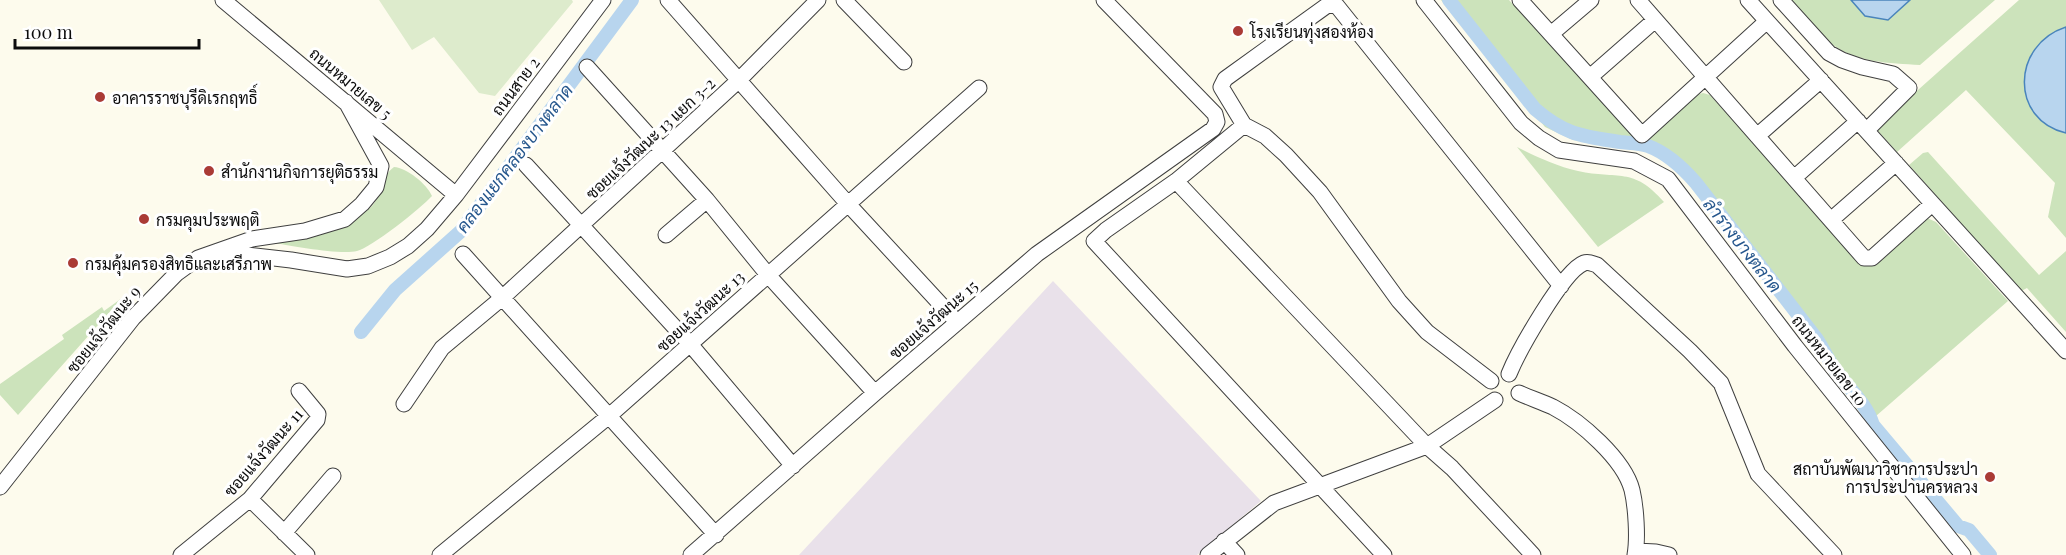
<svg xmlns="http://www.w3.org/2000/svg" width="2066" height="555" font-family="'Playfair Display',Sarabun,serif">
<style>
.industrial{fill:#e9e1ea}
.green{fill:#cce3bb}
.pitch{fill:#ddebcc}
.water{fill:#b8d5ee;stroke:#4984bb;stroke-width:1.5}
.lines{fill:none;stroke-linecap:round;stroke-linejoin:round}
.canal{stroke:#b8d5ee;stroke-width:14}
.minor-casing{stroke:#3f3f3f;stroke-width:17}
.minor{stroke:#fff;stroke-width:15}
.poi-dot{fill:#aa3b36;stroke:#fff;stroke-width:2}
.labels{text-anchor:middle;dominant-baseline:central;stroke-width:6;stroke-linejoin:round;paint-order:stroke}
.poi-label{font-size:16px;fill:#0c0c0c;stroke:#fff;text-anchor:start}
.street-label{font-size:16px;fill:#0c0c0c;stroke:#fff}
.water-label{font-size:18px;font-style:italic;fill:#26578d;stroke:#fff}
</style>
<rect width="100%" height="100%" fill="#fdfbed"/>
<path class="industrial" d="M1053,281L1261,501L1197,555H799Z"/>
<path class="green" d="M1441,0H1509L1633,133L1696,95L1703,93L1710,95L1865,266H1875L1927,218L1936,222L2008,301L1876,416C1851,383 1829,348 1804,314L1794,320L1712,204L1683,172L1659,154L1638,146L1573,140L1545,127Z
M1791,0H1851L1865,16L1888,20L1910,0H1995L1920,65C1890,63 1855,63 1829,42C1815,31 1803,14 1791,0Z
M2019,0H2066V238L2048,217L2055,183L1966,90L1897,152L1877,130L1891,114Z
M1517,147C1537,157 1556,166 1578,171C1618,180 1633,166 1664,202L1598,247Z
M1928,152L2039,275L2066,251V332L2027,288L2021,291L1909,165L1923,153Z
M394,167C407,168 427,184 432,196C421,208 371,248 357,251C340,255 293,246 274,243C302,235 350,227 371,207C383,195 380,177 394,167Z
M122,298L18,415L0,395V384L64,339L62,335L102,307L104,311Z"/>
<path class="pitch" d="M379,0H572L573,2L495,96L479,93L434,37L412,50Z"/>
<path class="water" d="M1851,0H1910L1888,20L1865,16Z
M2066,27V133C2010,120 2011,45 2066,27Z"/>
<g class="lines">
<path class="canal" d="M1449,0L1535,109C1565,135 1582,136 1620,142C1629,143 1640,143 1648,146C1667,153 1683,168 1696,183L1816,338C1822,347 1827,357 1833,367C1846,386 1866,402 1873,425L1958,526L1969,530L1990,555
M361,332L395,290L461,231L632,0"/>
<defs>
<path id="minor" d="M223,0L456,195
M668,0L848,204L957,322
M844,0L904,62
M1424,0L1521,123L1539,138L1559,150L1634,161L1668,179L1795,346L1963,555
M1520,0L1642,135L1767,21
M1638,0L1864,258H1872L1932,204
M1748,0L2066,351
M1781,0L1829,53L1842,60L1862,67L1893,74L1909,88L1867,130
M1551,34L1591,0
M587,67L707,200L768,275L875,393
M1590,77L1655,20
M1244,125L1176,181L1106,230L1094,241L1384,555
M1757,136L1821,80
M526,165L690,344L793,466
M1794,178L1858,121
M1176,181L1427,446L1452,468L1533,555
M1831,220L1896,163
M666,235L707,200
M221,252L291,260L347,269L368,266L390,257L408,246L427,229L456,195L603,0
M463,254L716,535
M1509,374C1518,352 1563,271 1584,263C1589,261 1593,264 1597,265L1690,351L1721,383L1758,474L1834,555
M1491,381L1427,332L1399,301L1320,192L1286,155L1265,136L1244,125L1221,87L1225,79L1329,4L1337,6L1561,286
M1519,393C1530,398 1542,402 1553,407C1580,421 1624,459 1632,490C1636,507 1638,538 1635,555
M404,404L442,348L502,298L739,80L818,0
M0,487L133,318L176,274L198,258L252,239L305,231L345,219L362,204L376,187L381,166L346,102
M250,499L307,555
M284,533L333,476
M1224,541L1237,555
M1636,551L1656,552L1669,555
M181,555L250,499L317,420L318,414L299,391
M440,555L609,416L979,88
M691,555L875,393L1037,254L1213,129L1217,122L1215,114L1104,0
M1208,555L1274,503L1427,446L1495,400"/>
</defs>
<use href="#minor" class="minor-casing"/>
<use href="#minor" class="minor"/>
</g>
<g class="poi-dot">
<circle cx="1238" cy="31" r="6"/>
<circle cx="100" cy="97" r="6"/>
<circle cx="209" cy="171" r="6"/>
<circle cx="144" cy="219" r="6"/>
<circle cx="73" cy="263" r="6"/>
<circle cx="1990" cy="477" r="6"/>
</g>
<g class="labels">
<g class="poi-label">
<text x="1250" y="31">โรงเรียนทุ่งสองห้อง</text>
<text x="112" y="97">อาคารราชบุรีดิเรกฤทธิ์</text>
<text x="221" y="171">สำนักงานกิจการยุติธรรม</text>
<text x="156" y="219">กรมคุมประพฤติ</text>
<text x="85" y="263">กรมคุ้มครองสิทธิและเสรีภาพ</text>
<text x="1978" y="468" text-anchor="end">สถาบันพัฒนาวิชาการประปา<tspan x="1978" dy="18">การประปานครหลวง</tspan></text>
</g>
<g class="street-label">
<text transform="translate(351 83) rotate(40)">ถนนหมายเลข 5</text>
<text transform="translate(515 86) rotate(-53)">ถนนสาย 2</text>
<text transform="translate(650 138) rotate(-43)">ซอยแจ้งวัฒนะ 13 แยก 3-2</text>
<text transform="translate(700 311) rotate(-42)">ซอยแจ้งวัฒนะ 13</text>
<text transform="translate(933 319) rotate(-41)">ซอยแจ้งวัฒนะ 15</text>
<text transform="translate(103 329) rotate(-51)">ซอยแจ้งวัฒนะ 9</text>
<text transform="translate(1830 360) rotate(52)">ถนนหมายเลข 10</text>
<text transform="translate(263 452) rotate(-49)">ซอยแจ้งวัฒนะ 11</text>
</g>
<g class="water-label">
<text transform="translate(514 158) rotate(-53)">คลองแยกคลองบางตลาด</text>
<text transform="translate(1743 245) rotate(52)">ลำรางบางตลาด</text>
</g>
</g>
<path d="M15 39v9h184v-9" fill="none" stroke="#0c0c0c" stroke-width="3"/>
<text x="24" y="39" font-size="18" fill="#0c0c0c" stroke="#ffffff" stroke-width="4.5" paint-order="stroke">100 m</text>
</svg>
